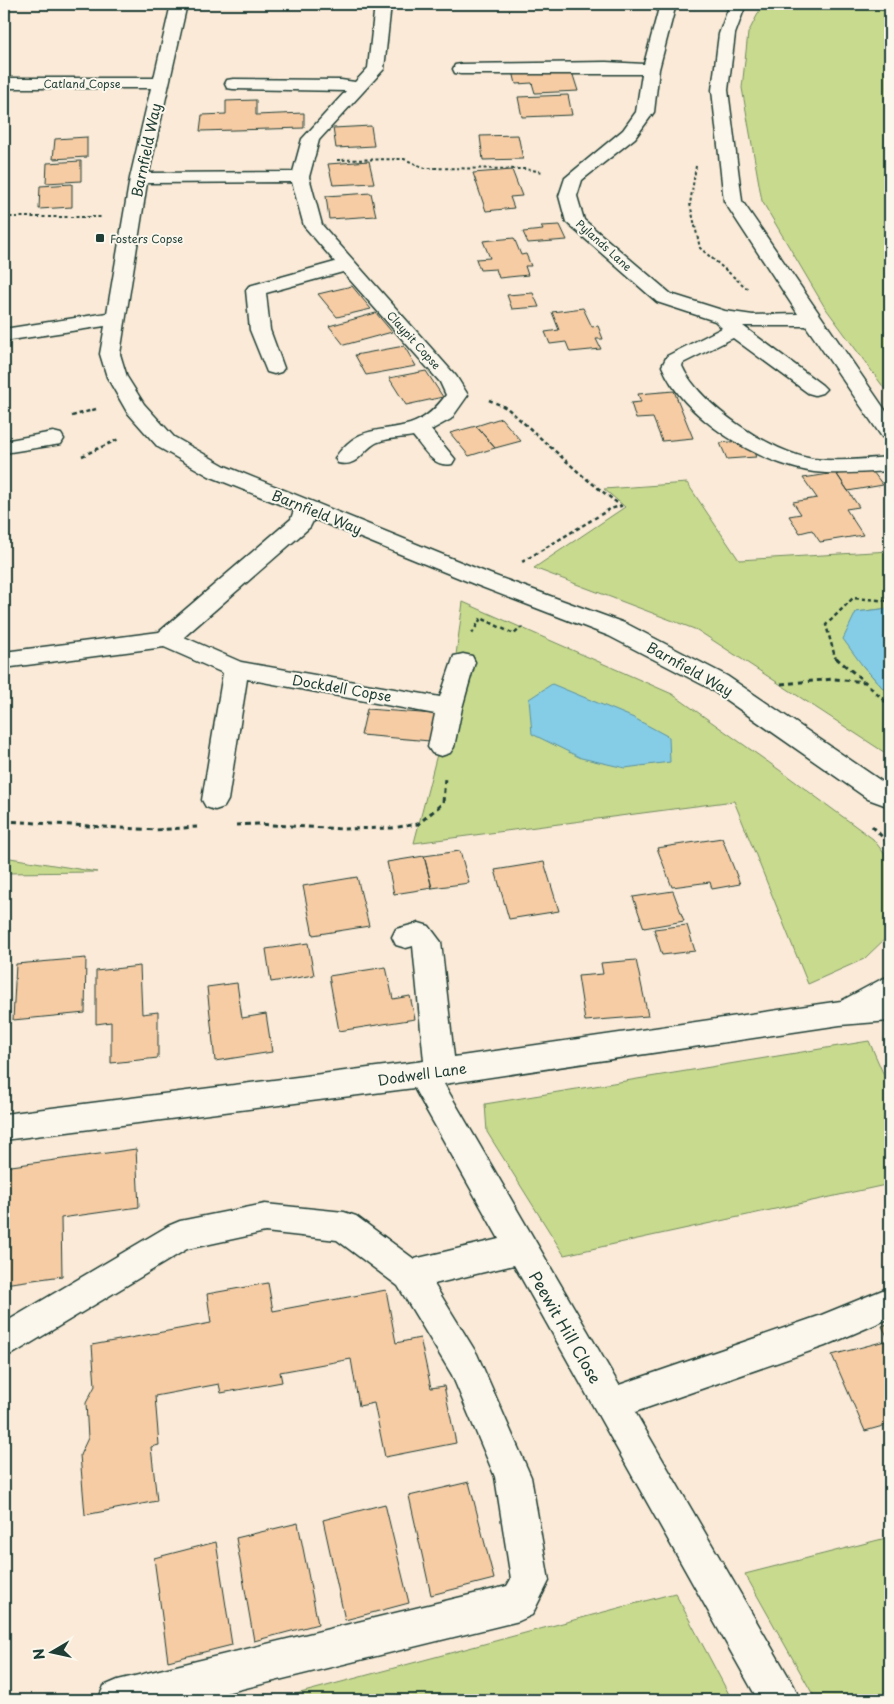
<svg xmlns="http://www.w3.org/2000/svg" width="894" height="1704" font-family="'Playpen Sans',sans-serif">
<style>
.green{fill:#c8da8e;stroke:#748c61}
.water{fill:#85cce6;stroke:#5c939f}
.building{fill:#f6cca5;stroke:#1f3d34}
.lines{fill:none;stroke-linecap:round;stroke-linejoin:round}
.minor-casing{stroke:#1f3d34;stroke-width:3}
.path-far2{stroke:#1f3d34;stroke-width:2;stroke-dasharray:3 2.5;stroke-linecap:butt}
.path-far1{stroke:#1f3d34;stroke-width:2.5;stroke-dasharray:4 3;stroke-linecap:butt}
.path{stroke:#1f3d34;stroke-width:3;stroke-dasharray:5 4;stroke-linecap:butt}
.minor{fill:#fbf7ec;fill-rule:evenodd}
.poi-dot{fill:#1f3d34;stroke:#fbf7ec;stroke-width:2}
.labels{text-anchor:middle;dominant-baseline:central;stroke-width:4;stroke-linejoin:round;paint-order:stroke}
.far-street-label{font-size:11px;fill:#1f3d34;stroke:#fbf7ec}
.far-poi-label{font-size:11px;fill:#1f3d34;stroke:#fbf7ec;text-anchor:start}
.street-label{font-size:14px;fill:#1f3d34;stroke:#fbf7ec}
.near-street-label{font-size:16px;fill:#1f3d34;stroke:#fbf7ec}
</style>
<rect width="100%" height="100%" fill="#faead7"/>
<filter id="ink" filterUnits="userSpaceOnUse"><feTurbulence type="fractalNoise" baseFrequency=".02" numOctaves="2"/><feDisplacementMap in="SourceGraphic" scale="10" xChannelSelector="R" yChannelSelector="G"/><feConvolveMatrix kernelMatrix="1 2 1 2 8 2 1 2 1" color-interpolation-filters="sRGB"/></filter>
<g filter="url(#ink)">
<path class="green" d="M763,4H890V396L824,306L762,201L742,88L748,33Z
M687,483L739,560L890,551V608L856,612L862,665L890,696V756L697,630L534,568L625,507L604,489Z
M463,602L672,694L778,769L873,839L890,861V934L864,959L808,984L734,801L414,843L449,708Z
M4,857L97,872L4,873Z
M869,1041L890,1089V1184L564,1255L487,1132L485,1104Z
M890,1537V1700H816L745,1574Z
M675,1593L732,1700H274Z"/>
<path class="water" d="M890,608V696L862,665L843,639L856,612Z
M552,684L634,718L669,737L670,762L625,768L581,758L532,734L529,699Z"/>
<path class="building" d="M513,71L572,72L578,91L535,93L532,83L516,84Z
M568,95L572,115L522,117L518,97Z
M256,100V115L304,113V128L200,131L202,115L226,114V101Z
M371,126L374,146L336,148L333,128Z
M518,135L523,159L483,160L480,136Z
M87,137V157L53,159L55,139Z
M81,161V181L46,183L47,163Z
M369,161L374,183L333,185L328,164Z
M512,170L522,196L510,197L514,208L486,211L473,173Z
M72,184V207L39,209L40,186Z
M371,193L376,216L329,219L326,196Z
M560,225L567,240L528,243L523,232L543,230L541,226Z
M514,238L521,255L526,254L531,266H525L528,275L499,278L496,269L480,270L476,259L490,258L483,241Z
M352,286L371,309L337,317L318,294Z
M533,293L539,307L512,309L507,295Z
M583,308L592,327L598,326L603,339H596L601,349L570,352L566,342L550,344L545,332L559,330L552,312Z
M376,313L392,332L344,345L329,326Z
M404,346L416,366L366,375L355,355Z
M426,371L443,397L406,405L389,378Z
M674,391L693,438L662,441L653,418L636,419L631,403L641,402L638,394Z
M501,418L521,441L495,448L476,426Z
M476,426L495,448L469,456L450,433Z
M748,440L756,457L727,459L720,443Z
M870,468L883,485L848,491L836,473Z
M836,473L859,507L846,509L863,535L820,542L812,530L800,533L789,516L801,514L793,502L817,498L803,478Z
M367,709L435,714L430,741L361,735Z
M722,838L740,884L712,889L710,882L672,887L657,848Z
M460,851L469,883L432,888L424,856Z
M424,856L432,888L394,894L387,862Z
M544,862L559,911L509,919L495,870Z
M357,877L369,926L313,935L303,886Z
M673,891L684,921L644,928L633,897Z
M687,925L695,951L662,955L654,929Z
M308,943L314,975L271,982L266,949Z
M86,958L85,1013L13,1020L16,964Z
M636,960L648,1016L585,1021L578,976L603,974L601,963Z
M140,966L142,1014L158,1012V1058L111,1063V1022L96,1024V971Z
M386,967L393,999L410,996L415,1019L339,1031L329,976Z
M237,983L242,1018L266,1014L272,1052L215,1061L207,987Z
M136,1149L139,1207L61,1218L62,1276L4,1284V1167Z
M268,1283L273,1311L386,1290L396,1343L420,1338L431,1388L444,1386L456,1443L385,1457L374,1403L359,1406L351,1359L280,1372L282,1382L221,1393L219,1384L155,1396L159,1445L151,1447L157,1501L85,1515L80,1455L88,1438L86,1403L95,1386L92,1345L211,1323L207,1294Z
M890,1323V1424L865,1431L832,1355L889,1340L882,1326Z
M469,1482L494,1579L431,1595L409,1496Z
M385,1504L409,1603L345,1620L323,1520Z
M298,1523L318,1624L254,1641L236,1538Z
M216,1542L232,1645L168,1661L154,1558Z"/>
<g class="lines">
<defs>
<path id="minor" d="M171,4H187L149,173L293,172L302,139L346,91L233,89L227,88L225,84L227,80L233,79L341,80L355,82L368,68L375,4H391L384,69L319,140L309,177L322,225L456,376L468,395L451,419L431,430L455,459L452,464C433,468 424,449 413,436C402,438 388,438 378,442C362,449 359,468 338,463L335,458C358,425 378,433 410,424C426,419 437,407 446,395L440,382L343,272L266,293L270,330L284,368L281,372L274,374L267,372L250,330L246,290L249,286L335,262L304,226L292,182L147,183L120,354L127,377L144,404L174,437L225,466L490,574L627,624L727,676L890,787V807L868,799L709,688L609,636L474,584L314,519L310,527L184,637L241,662L440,697L454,656L463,654L472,656L475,662L462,708L454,747L450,753L441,756L432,753L428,747L435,714L247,679L228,800L224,807L215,810L206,807L202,800L223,673L164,647L4,668V652L159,632L291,519L294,510L209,476L158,447L127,412L107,377L100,354L105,326L4,341V329L107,313L130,178L151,88H4V78H154Z
M660,4H676L659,69L654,112L635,138L582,180L577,196L584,220L671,294L725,311L753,315L798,314L724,201L712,90L719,34L730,4H746L735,34L728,90L742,201L890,417V438L882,437L806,326H743L822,385L826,389L822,393L815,395L808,393L733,338L683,363L682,366C699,405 772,453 813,459C839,462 865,459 890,457V471C865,472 839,475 814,472C759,464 683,418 662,366L667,356L722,328L715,321L657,302L566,222L559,196L565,178L623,130L636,112L642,74H461L455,73L453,69L455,65L461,64L606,62L644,64Z
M53,432L61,434L64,439L61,444L4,453V441Z
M419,923L429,926L441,942L454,1057L841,1001L880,980L890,976V1021L840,1025L444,1084L619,1385L819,1316L890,1287V1318L825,1346L635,1412L794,1686L800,1700H758L514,1265L434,1284L477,1354L531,1477L549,1581L532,1615L519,1621L197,1700H98L104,1686L118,1680L507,1586L511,1579L495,1477L452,1375L398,1286L337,1240L265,1232L187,1249L16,1352L4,1357V1323L168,1226L180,1221L265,1204L344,1212L356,1216L414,1259L499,1239L414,1088L4,1140V1114L424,1061L413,946L406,948L396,945L392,937L396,929Z"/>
</defs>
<use href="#minor" class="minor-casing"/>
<path class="path-far2" d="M337,160L404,159L425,168L525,169L543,172
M696,166L690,204L700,248L749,290
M4,217H101"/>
<path class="path-far1" d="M489,400L507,408L584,477L621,506L610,509L522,562
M72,416L96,409
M82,456L119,439
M472,634L481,618L514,634L522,627
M838,659L835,657L826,625L853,598L890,601"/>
<path class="path" d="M836,658L865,682
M781,684L834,679L865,682L890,706
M4,821L155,830L197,827
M236,825L257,824L342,829L392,828L418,824L443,803L445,777
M872,826L890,845"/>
<use href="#minor" class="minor"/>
</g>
</g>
<rect class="poi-dot" x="95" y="233" width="10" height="10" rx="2.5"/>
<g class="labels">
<g class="far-street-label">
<text x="82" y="83">Catland Copse</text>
<text transform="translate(604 245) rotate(42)">Pylands Lane</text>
<text transform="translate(414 340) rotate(48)">Claypit Copse</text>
</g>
<g class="far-poi-label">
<text x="110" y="238">Fosters Copse</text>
</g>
<g class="street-label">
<text transform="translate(146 150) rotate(-78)">Barnfield Way</text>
<text transform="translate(317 512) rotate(22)">Barnfield Way</text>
<text transform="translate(690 669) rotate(29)">Barnfield Way</text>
<text transform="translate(342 688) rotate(10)">Dockdell Copse</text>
<text transform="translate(422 1074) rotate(-8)">Dodwell Lane</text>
</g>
<g class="near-street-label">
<text transform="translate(566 1327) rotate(60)">Peewit Hill Close</text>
</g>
</g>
<rect width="894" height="1704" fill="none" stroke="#fbf7ec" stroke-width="20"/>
<rect x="10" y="10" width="874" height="1684" fill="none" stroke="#1f3d34" stroke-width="2" filter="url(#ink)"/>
<g transform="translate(52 1652) rotate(261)" stroke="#fbf7ec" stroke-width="4" paint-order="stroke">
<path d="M0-4L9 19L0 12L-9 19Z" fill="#1f3d34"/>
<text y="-8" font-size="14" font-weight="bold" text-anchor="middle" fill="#1f3d34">N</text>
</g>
</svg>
